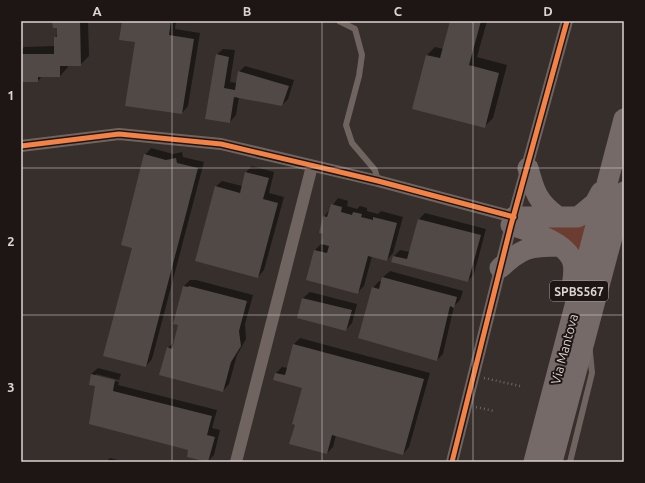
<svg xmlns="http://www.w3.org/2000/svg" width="645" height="483" font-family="Ubuntu,sans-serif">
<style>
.green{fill:#6a3d30}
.shadow{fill:#0007}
.building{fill:#504946}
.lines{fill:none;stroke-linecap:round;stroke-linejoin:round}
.path{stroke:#706663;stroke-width:2.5;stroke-dasharray:1 3;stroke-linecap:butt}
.lane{stroke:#706461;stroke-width:6}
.street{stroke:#706461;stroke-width:12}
.highway{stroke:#766a68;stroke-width:21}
.cycleway-casing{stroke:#1d1614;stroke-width:8}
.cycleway{stroke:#f48246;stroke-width:5}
.grid{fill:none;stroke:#ddd3d0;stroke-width:1;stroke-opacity:0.55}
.labels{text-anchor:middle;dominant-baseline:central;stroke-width:4;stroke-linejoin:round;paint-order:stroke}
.shield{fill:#1d1614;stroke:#a39a98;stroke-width:1}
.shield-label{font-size:12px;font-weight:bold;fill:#ddd3d0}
.street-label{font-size:13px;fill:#ddd3d0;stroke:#1d1614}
.neatline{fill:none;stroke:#ddd3d0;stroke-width:1.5}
.grid-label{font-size:13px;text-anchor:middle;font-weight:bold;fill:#ddd3d0}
</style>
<rect width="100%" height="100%" fill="#372f2c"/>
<path class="green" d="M591,218L580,263L532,228Z"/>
<path class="shadow" d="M53,21H88L89,56L80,65H68V67L60,76H42L38,81H21V50L24,47L55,46L58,27Z
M123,21H176L175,29L200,33L188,106L182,113Z
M451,21H487L477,57L507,65L493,118L485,126L413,109L427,55L435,47L444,49Z
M223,49L235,50L230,82L237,83L239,72L245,66L294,80L288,99L282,105L239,97L236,115L230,122L216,55Z
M151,148L173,154L182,152L183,157L204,162L152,359L146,366L133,247L145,155Z
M252,166L274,172L269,193L284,197L264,270L258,277L215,187L222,181L242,186L246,172Z
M338,198L348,201L347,206L357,209L360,206L367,208V211L378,214L381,211L403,217L393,253L387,260L372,256L364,286L357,293L315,250L321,244L325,233L324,217Z
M425,213L486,229L474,274L468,281L393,261L394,256L400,250L410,252L419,219Z
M390,271L463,291L460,300L454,306L443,354L437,360L373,288L379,281L382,282L383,277Z
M190,280H196L253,295L245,324L246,339L237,355L229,384L223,391L167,348L175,342L180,325L184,286Z
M310,292L357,304L352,323L346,330L298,317L303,298Z
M300,338L430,373L409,447L403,454L336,435L333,447L327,453L296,424L303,387L276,373L282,367L288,368L294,344Z
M98,368L121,374L119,380L96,374V376L119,382L118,385L217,410L212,428L220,430L214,455L207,462L96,385L91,374Z
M110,458L125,462H106Z"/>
<path class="building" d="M52,21H80L81,66H60V77H38V82H21V54H54V37H57V28H53Z
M122,21H171L169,35L194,39L182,114L125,106L135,42L119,40Z
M450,21H481L469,65L499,73L485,128L412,109L426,55L440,58Z
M216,54L229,57L224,88L235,90L238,71L289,86L282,106L234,97L230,123L205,119Z
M144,154L166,160L176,158L177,163L198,168L146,367L103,356L132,248L121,245Z
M245,172L269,178L263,199L278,203L258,278L195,261L215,186L240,193Z
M331,204L342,207L341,212L352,215L353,212L362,214L361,217L373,220V217L397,223L387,261L368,256L358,294L306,280L314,250L327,253L329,246L321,244L323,234L319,233L323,216L327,217Z
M418,219L481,235L468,282L391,262L393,256L407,259Z
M382,277L457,297L454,308L450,306L437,361L358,338L372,287L379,289Z
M183,286L188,287L189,286L247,301L239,331L241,346L231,362L223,392L159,375L167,347L172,349L178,325L173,324Z
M302,298L352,310L346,331L297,318Z
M293,344L424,379L403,455L332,435L327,454L289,444L295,425L292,424L302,388L273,380L275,373L285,375Z
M91,374L115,380L113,391L212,416L207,435L215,437L208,462L187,457L188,450L89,424L95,386L89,385Z"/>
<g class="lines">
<path class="path" d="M484,378L520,386
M476,407L494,411"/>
<path class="lane" d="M339,21L355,29L362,55L359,76L346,125L352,143L375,170L378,181
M570,462L592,373L590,352"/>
<path class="street" d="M21,146L119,134L221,144L378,181L514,217
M236,462L312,166
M452,462L511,225L567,21"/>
<path class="highway" d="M528,168C534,190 537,202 557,216
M514,217H578L595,203L601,192
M511,225C529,231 568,242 573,263C575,271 573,279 572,287
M500,268C522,248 529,246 559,246
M534,462L624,119
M552,462L624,192"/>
<defs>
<path id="cycleway" d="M21,146L119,134L221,144L378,181L514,217
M452,462L511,225L567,21"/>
</defs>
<use href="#cycleway" class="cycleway-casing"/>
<use href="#cycleway" class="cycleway"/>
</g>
<path class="grid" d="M172,21V462M322,21V462M473,21V462M21,168H624M21,315H624"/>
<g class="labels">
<rect class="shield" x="550" y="281" width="58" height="20" rx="3"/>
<g class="shield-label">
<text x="579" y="291">SPBS567</text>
</g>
<g class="street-label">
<text transform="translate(564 349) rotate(-75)">Via Mantova</text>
</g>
</g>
<rect width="645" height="483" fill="none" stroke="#1d1614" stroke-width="44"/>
<rect x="22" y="22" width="601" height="439" class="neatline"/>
<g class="grid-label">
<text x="97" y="16">A</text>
<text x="247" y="16">B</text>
<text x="398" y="16">C</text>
<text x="548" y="16">D</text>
<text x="11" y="100">1</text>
<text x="11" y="246">2</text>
<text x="11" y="392">3</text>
</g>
</svg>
